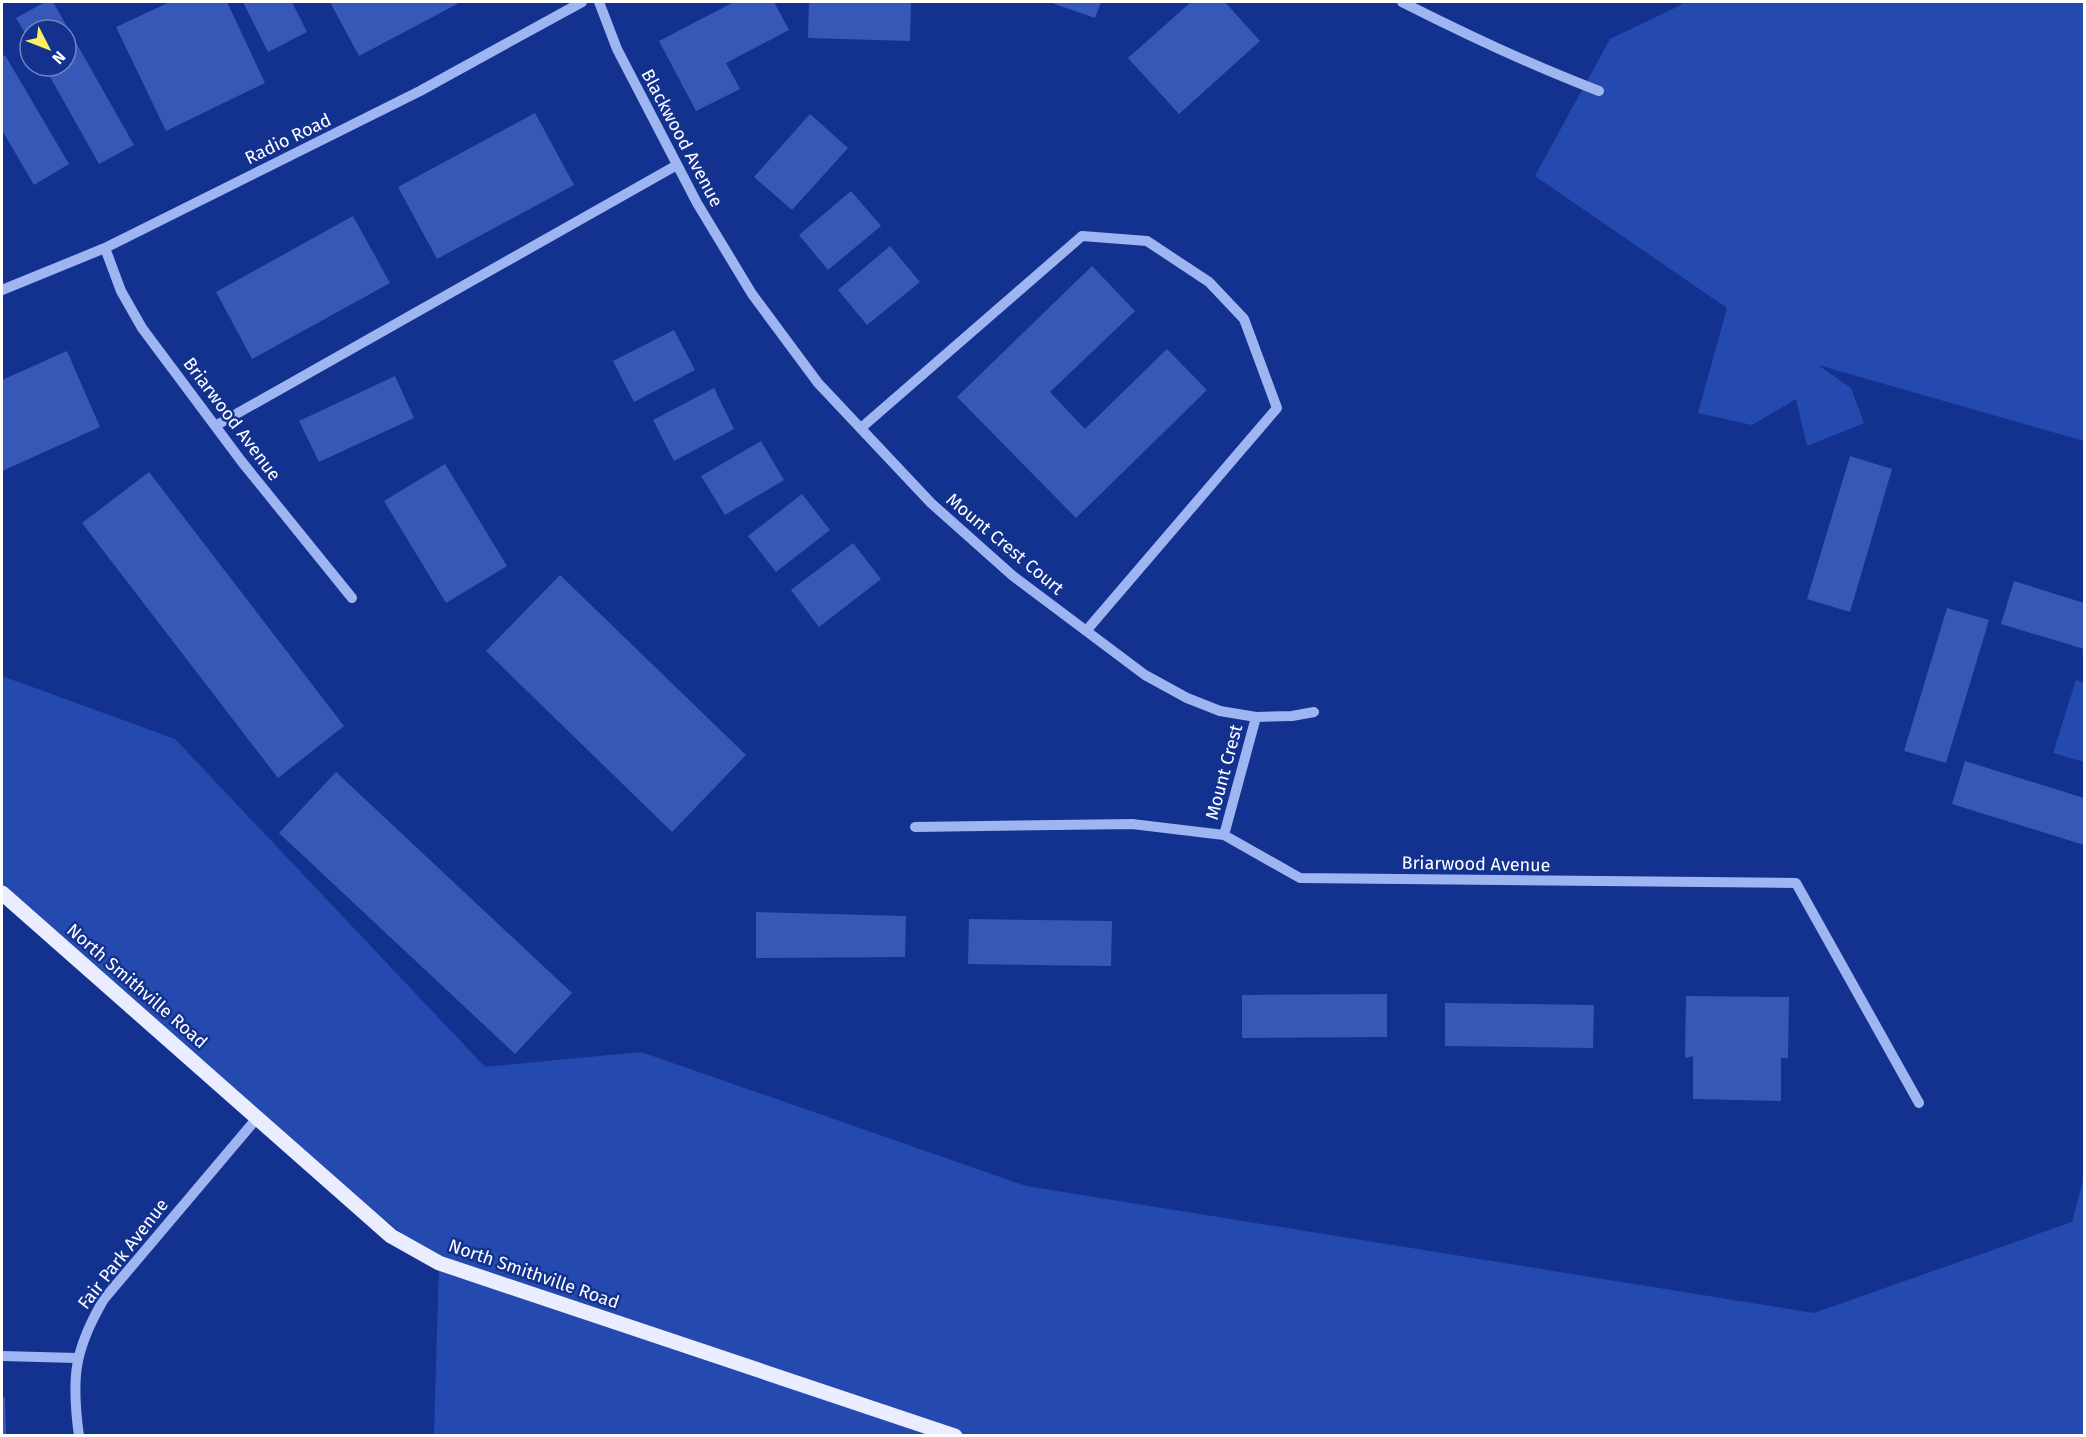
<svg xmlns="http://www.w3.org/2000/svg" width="2086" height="1437" font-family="'Fira Sans',sans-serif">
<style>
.green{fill:#254aaf}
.building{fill:#3758b7}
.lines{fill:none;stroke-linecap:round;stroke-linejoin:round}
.minor{stroke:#9eb5f1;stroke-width:10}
.major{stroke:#e9edff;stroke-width:15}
.labels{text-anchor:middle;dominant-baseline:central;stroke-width:5;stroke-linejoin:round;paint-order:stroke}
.street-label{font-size:18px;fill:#fff;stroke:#133290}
</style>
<rect width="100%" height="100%" fill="#133290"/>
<path class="green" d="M1683,2H2084V441L1818,365L1851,388L1864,423L1807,446L1796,399L1752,425L1698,413L1727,308L1535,176L1610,39L1681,5Z
M2,676L175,739L485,1067L641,1052L1026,1186L1814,1313L2072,1222L2084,1177V1435H434L439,1263L257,1118L2,890Z
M2076,680L2084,683V762L2053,753Z"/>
<path class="building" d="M45,2H53L134,145L99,164L44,66H66V30H30V42L16,18Z
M170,2H227L265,83L166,131L116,27Z
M243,2H292L307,32L268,52Z
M330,2H461L359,56Z
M734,2H774L789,30L726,63L740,89L696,111L659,41Z
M809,2H911L910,41L808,38Z
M1049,2H1101L1095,18Z
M1191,2H1225L1260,41L1179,114L1128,58Z
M5,55L69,164L34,185L2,130V57Z
M535,113L574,185L437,259L398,187Z
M810,114L848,148L792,210L754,177Z
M851,191L881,226L828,270L799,235Z
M353,216L390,283L252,359L216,292Z
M890,246L920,282L867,325L838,290Z
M1092,266L1135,311L1050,392L1085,429L1167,349L1207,390L1076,518L957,397Z
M674,330L695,370L634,402L613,361Z
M67,351L100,427L2,471V380Z
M395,376L414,418L319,462L299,421Z
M714,388L734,429L674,461L653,420Z
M761,441L784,480L725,515L701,476Z
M1850,456L1892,469L1850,612L1807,599Z
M445,464L507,566L446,603L384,501Z
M149,472L344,726L278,778L82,523Z
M802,494L830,530L776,572L748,536Z
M853,543L881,579L819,627L791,590Z
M560,575L746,755L672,832L486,651Z
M2014,581L2084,603V649L2001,624Z
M1947,608L1989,620L1946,763L1904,751Z
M1965,761L2084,798V845L1952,804Z
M336,772L572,993L515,1054L279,833Z
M756,912L906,916L905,957L756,958Z
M969,919L1112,921L1111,966L968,964Z
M1387,994V1037L1242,1038V995Z
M1686,996L1789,997L1788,1058H1781V1101L1693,1099V1056L1685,1058Z
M1445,1003L1594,1005L1593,1048L1445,1046Z
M2,1397H5L6,1436H2Z"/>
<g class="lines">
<path class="minor" d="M599,2L617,49L697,203L752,294L818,383L931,503L1013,576L1145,675L1187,698L1220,711L1256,717L1292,716L1314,712
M1402,2C1467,35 1531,65 1599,91
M105,248L121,291L142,328L242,462L352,598
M2,290L105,248L420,91L582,2
M215,426L677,165
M861,428L1082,236L1147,241L1209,282L1244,319L1277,408L1086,631
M915,827L1132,824L1224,835L1300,878L1796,883L1919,1103
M1224,835L1256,717
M2,1356L77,1358
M79,1436C71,1378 74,1350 104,1299L257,1118"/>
<path class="major" d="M2,893L391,1236L439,1263L955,1436"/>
</g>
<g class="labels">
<g class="street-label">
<text transform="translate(682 138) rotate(62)">Blackwood Avenue</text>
<text transform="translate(288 139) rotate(-26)">Radio Road</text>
<text transform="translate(232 419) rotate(53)">Briarwood Avenue</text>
<text transform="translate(1005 544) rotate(40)">Mount Crest Court</text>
<text transform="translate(1224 772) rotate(-75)">Mount Crest</text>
<text transform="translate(1476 864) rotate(1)">Briarwood Avenue</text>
<text transform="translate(137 986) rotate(41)">North Smithville Road</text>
<text transform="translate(123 1254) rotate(-52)">Fair Park Avenue</text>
<text transform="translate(534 1274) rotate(19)">North Smithville Road</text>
</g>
</g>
<rect width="2086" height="1437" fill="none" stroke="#ffffff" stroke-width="6"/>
<g transform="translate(48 48) rotate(132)"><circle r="28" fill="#133290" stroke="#7184bc" stroke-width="1.5"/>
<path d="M0-4.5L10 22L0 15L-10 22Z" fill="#ffee5f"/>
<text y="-9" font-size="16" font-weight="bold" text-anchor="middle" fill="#ffffff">N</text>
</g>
</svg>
